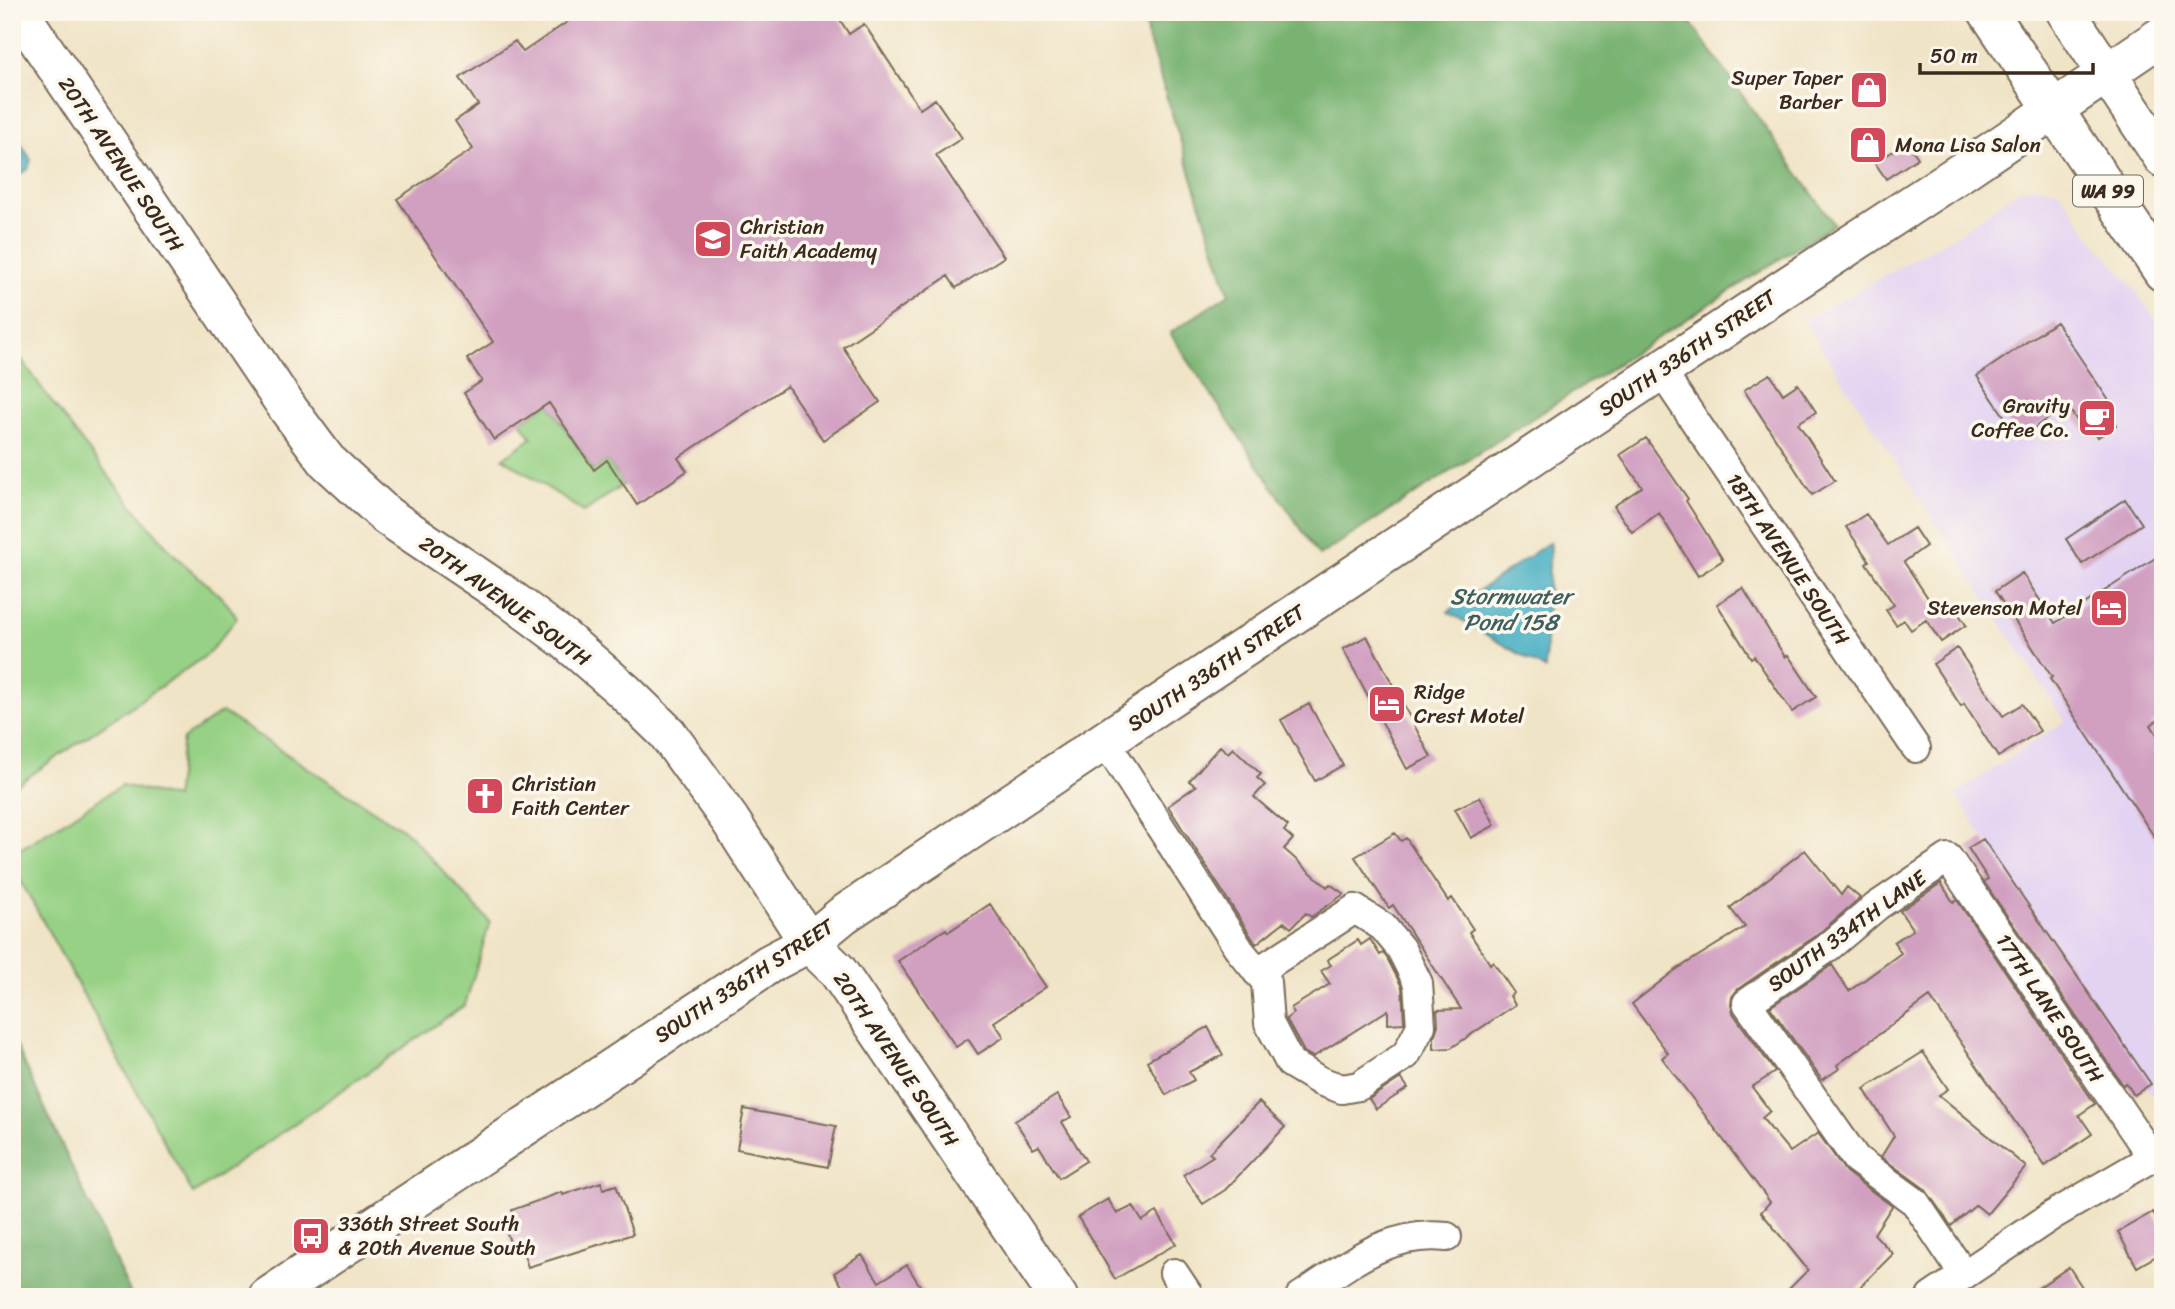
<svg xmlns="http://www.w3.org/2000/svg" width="2175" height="1309" font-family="Sriracha,sans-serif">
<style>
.built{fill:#e3d3f2}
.green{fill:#97d185;stroke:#697e52;stroke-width:2}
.forest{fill:#79b372;stroke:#5a6e48;stroke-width:2}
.water{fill:#43adc2;stroke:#3f6c70;stroke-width:2}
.building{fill:#d1a0c1}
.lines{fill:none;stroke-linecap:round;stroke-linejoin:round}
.street-casing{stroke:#7a6b59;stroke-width:32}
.secondary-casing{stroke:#7a6b59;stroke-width:42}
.primary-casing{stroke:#7a6b59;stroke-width:42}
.street{stroke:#fff;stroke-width:28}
.secondary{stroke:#fff;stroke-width:38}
.primary{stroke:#fff;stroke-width:38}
.labels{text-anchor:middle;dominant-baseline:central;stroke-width:7;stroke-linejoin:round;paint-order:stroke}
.shield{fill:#fbf7ec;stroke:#75685c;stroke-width:2}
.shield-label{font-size:19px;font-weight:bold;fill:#3b2a1e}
.poi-label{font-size:21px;fill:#3b2a1e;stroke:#fbf7ec;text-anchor:start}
.street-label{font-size:21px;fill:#3b2a1e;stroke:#fbf7ec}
.water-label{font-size:23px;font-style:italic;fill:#3e5e60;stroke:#fbf7ec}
</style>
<rect width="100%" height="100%" fill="#fbf7ec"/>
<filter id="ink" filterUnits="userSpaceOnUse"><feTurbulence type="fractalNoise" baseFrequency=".0143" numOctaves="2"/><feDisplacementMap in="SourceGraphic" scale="14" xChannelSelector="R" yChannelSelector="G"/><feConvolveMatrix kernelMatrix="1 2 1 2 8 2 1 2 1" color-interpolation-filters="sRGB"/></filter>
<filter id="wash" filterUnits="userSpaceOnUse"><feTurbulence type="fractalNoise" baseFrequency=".00686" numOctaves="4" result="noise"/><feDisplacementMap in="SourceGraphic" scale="28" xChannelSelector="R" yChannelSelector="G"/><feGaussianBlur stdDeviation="1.57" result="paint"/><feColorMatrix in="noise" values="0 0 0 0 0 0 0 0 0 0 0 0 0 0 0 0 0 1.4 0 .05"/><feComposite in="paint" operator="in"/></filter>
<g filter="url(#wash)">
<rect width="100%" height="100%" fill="#f0e4c6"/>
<path class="built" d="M2038,186L2060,191L2088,233L2136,291L2163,330V1111L1955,794L2065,721L1804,321L1960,233L2020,189Z"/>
<path class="green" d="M12,346C61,417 113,484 170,550C190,573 222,591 237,618L208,654L12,788Z
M549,403L593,470L607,460L624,484L584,512L503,458L532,438L521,422Z
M222,712L408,833L490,922L465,1005L193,1194L12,865V854L122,785L175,798L183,739Z"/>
<path class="forest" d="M1145,12H1683L1834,224L1319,556L1170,333L1229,294L1147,35Z
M12,1037L132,1297H12Z"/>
<path class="water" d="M12,129L31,160L28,169L12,179Z
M1550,542L1545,669L1448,612Z"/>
<g id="blocks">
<path class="building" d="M582,12H835L849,34L864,24L920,109L935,99L962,138L936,155L1004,257L956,288L948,276L843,347L880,402L823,440L787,386L678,458L687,471L637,505L607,460L594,470L549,403L494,440L464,393L482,381L467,359L493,342L397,199L473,149L455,121L478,105L460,78L515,41L523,52Z
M1907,142L1918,158L1886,179L1875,163Z
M2056,322L2116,411L2110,416L2116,425L2098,437L2092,428L2085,432L2067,406L2019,438L1977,376Z
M1770,374L1783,394L1798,384L1816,412L1798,423L1835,481L1812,495L1744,390Z
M1646,438L1688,499L1686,501L1723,560L1698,576L1659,513L1632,532L1614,506L1642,487L1620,455Z
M2125,499L2142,524L2082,564L2066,539Z
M1866,514L1888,545L1914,528L1926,546L1904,562L1932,604L1939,599L1947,612L1954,607L1966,625L1941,642L1926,620L1911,630L1904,620L1896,625L1886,610L1894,605L1866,563L1869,561L1846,527Z
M2163,553V716L2151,725L2163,744V850L2050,679L2052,677L1995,591L2022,573L2055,623Z
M1743,588L1785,657L1788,655L1816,697L1792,712L1754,656L1751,658L1717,604Z
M1367,636L1431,757L1407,769L1343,649Z
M1957,648L2003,716L2022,704L2040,731L1998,757L1964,704L1961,706L1933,664Z
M1309,704L1343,765L1315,781L1281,720Z
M1220,746L1228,753L1233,748L1261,774L1257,778L1265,785L1254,797L1288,826L1284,831L1293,839L1284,849L1327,887L1330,884L1344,894L1311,917L1306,913L1291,928L1284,922L1256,944L1168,806L1196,786L1189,781Z
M1480,797L1495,825L1471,838L1455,809Z
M1395,833L1401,841L1406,838L1448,901L1452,898L1473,929L1469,932L1490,964L1493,962L1514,993L1510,996L1515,1005L1451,1048L1434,1049V1037L1438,1025L1437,1010L1461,1009L1393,905L1389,908L1355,857Z
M1983,839L2151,1084L2134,1095L2126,1083L2123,1085L1984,882L1988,879L1968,848Z
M1805,850L1841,895L1847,887L1860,898L1816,936L1738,989L1732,997L1731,1005L1733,1013L1775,1072L1752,1087L1770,1111L1762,1118L1790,1152L1818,1133L1846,1172L1892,1206L1874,1234L1893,1254L1850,1297H1781L1808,1270L1761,1212L1770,1202L1662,1058L1668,1053L1632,1004L1674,971L1745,927L1730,908Z
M1941,883L1953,902L1957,900L2095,1104L2079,1115L2092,1134L2045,1166L1930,997L1837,1065L1839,1069L1822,1080L1770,1007L1832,965L1849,991L1901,953L1894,942L1913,930L1900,911Z
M990,904L1046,987L994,1022L1004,1037L978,1054L968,1039L956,1047L898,961L946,929L948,932Z
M1370,939L1380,955L1383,953L1387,958L1402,987L1404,1023L1388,1024V1010L1313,1057L1304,1052L1286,1019L1294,1013L1291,1008L1330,984L1321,971L1331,965L1327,960L1358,940L1361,945Z
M1208,1027L1223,1055L1189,1072L1194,1080L1166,1095L1147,1061Z
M1923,1052L1948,1089L1939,1095L2026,1167L1987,1214L1976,1205L1951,1226L1925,1189L1881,1157L1894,1136L1864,1089Z
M1401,1078L1408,1088L1376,1109L1369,1099Z
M1057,1095L1071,1117L1062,1122L1086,1161L1059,1178L1039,1146L1033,1149L1015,1121Z
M1259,1102L1285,1127L1225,1190L1203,1204L1183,1175L1213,1156L1209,1153Z
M744,1109L836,1126L828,1167L737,1149Z
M601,1182L603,1189L616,1185L633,1234L528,1267L521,1246L512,1249L504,1223L515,1220L512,1210L562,1192L563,1195Z
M1108,1199L1117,1214L1133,1206L1142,1221L1157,1212L1176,1244L1115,1279L1078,1217Z
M2153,1212L2163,1230V1252L2137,1267L2118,1232Z
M862,1255L879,1282L907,1265L927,1297H849L834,1273Z
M2069,1267L2082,1287L2068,1297H2025Z"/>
</g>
</g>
<g filter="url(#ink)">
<use href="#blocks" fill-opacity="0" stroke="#7a6b59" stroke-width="2"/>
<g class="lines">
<defs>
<path id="street" d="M1661,371L1916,748
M1105,741L1241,952L1266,982L1269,1023L1290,1063L1320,1081L1342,1089L1359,1086L1406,1055L1421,1026L1418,983L1401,949L1383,927L1355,909L1257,972
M1174,1273L1190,1297
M1964,1275L1915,1202L1856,1159L1747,1003L1826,949L1877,906L1948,858L2152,1157
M1300,1297C1347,1266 1387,1230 1447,1237
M1931,1297L2053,1215L2163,1151"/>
<path id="secondary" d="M19,12L289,410L327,461L387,516L509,598L564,639L624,691L667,733L730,820L809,943L837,970L1058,1297
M268,1297L769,964L809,943L843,915L1783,289L1963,171L2163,35"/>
<path id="primary" d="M1988,12L2163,272
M2066,12L2163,158"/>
</defs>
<use href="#street" class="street-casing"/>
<use href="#secondary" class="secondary-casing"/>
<use href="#primary" class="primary-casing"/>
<use href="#street" class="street"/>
<use href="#secondary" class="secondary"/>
<use href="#primary" class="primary"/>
</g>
</g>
<defs>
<symbol id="shop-square" viewBox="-11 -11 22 22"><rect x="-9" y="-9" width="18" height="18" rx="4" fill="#d1495b" stroke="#fbf7ec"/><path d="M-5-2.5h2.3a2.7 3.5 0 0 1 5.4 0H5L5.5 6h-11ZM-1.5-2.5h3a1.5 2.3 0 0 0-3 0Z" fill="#fff"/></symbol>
<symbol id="school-square" viewBox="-11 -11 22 22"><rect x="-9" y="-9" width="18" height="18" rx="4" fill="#d1495b" stroke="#fbf7ec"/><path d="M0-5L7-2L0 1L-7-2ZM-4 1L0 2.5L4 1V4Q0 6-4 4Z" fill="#fff"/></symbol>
<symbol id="cafe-square" viewBox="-11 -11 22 22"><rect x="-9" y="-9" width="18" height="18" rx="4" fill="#d1495b" stroke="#fbf7ec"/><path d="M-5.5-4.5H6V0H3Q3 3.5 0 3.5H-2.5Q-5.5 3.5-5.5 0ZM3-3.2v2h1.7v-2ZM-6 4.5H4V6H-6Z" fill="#fff"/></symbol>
<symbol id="hotel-square" viewBox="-11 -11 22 22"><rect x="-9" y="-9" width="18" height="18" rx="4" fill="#d1495b" stroke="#fbf7ec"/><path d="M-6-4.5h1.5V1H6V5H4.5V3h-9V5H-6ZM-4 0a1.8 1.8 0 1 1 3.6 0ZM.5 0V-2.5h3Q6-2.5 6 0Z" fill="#fff"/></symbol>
<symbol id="church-square" viewBox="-11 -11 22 22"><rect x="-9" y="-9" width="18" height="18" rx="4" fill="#d1495b" stroke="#fbf7ec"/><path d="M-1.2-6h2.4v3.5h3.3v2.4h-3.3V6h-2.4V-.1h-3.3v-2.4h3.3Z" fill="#fff"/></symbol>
<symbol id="bus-square" viewBox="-11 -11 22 22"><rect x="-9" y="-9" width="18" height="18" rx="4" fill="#d1495b" stroke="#fbf7ec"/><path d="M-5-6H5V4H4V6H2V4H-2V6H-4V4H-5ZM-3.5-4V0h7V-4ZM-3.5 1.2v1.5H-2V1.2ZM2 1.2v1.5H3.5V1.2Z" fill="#fff"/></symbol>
</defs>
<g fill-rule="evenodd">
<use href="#shop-square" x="1847" y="68" width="44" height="44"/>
<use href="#shop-square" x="1846" y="123" width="44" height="44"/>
<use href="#school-square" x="691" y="217" width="44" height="44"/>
<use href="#cafe-square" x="2075" y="396" width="44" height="44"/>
<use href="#hotel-square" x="2087" y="586" width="44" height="44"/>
<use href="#hotel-square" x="1365" y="682" width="44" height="44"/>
<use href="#church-square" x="463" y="774" width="44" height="44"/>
<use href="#bus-square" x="289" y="1214" width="44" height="44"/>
</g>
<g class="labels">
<rect class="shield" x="2073" y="175.5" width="70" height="31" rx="5"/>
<g class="shield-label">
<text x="2108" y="191">WA 99</text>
</g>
<g class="poi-label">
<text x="1842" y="78" text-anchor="end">Super Taper<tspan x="1842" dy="24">Barber</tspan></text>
<text x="1895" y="145">Mona Lisa Salon</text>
<text x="740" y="227">Christian<tspan x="740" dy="24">Faith Academy</tspan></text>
<text x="2070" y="406" text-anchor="end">Gravity<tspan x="2070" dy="24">Coffee Co.</tspan></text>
<text x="2082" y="608" text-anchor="end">Stevenson Motel</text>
<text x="1414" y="692">Ridge<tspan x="1414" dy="24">Crest Motel</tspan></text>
<text x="512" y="784">Christian<tspan x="512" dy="24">Faith Center</tspan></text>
<text x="338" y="1224">336th Street South<tspan x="338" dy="24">&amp; 20th Avenue South</tspan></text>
</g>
<g class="street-label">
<text transform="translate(121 164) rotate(56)">20TH AVENUE SOUTH</text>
<text transform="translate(1687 353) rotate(-34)">SOUTH 336TH STREET</text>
<text transform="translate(1788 559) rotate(56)">18TH AVENUE SOUTH</text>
<text transform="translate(505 601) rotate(36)">20TH AVENUE SOUTH</text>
<text transform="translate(1216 668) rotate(-34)">SOUTH 336TH STREET</text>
<text transform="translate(1847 931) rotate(-36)">SOUTH 334TH LANE</text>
<text transform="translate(744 981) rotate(-33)">SOUTH 336TH STREET</text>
<text transform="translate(2050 1008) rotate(56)">17TH LANE SOUTH</text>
<text transform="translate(896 1059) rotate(56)">20TH AVENUE SOUTH</text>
</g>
<g class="water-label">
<text x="1511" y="596">Stormwater<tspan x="1511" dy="26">Pond 158</tspan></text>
</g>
</g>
<rect width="2175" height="1309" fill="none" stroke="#fbf7ec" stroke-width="42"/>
<path d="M1920 63v10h173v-10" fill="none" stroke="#3b2a1e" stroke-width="3.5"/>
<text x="1930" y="63" font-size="21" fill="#3b2a1e" stroke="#fbf7ec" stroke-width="5" paint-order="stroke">50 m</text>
</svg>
